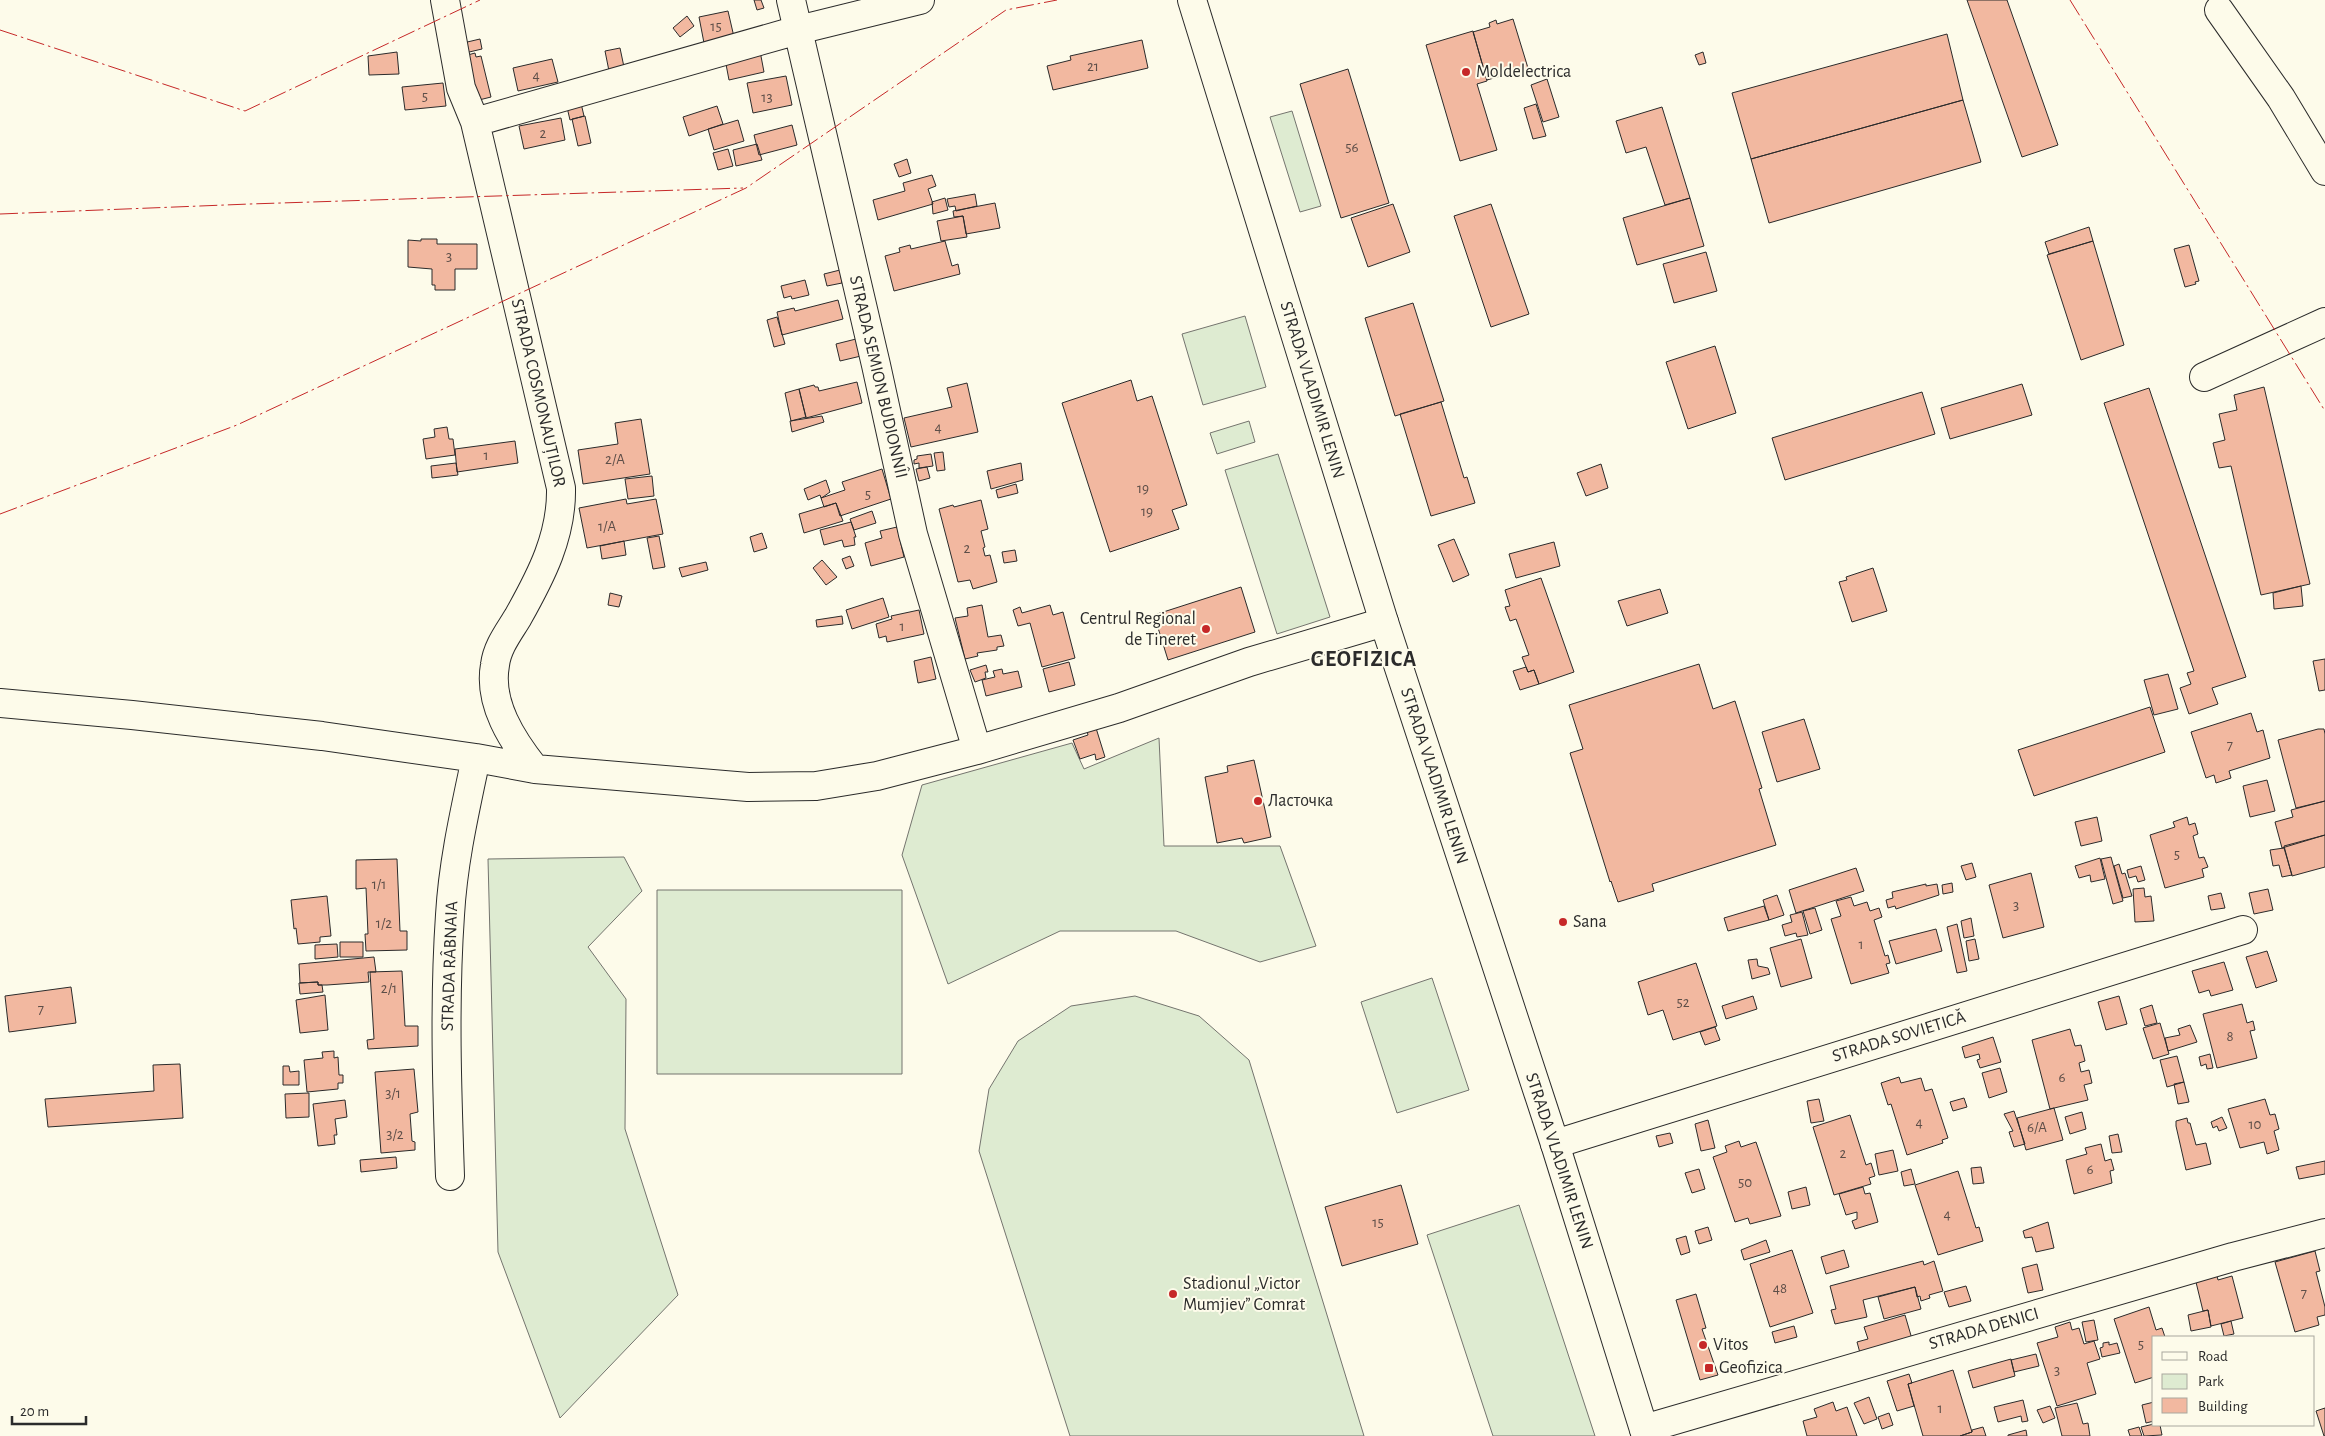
<svg xmlns="http://www.w3.org/2000/svg" width="2325" height="1436" font-family="'Alegreya Sans',sans-serif">
<style>
.green{fill:#deebd1;stroke:#74746e}
.building{fill:#f2b8a0;stroke:#2b2b2b}
.lines{fill:none;stroke-linecap:round;stroke-linejoin:round}
.minor-casing{stroke:#2b2b2b;stroke-width:30}
.major-casing{stroke:#2b2b2b;stroke-width:30}
.minor{stroke:#fdfbea;stroke-width:28}
.major{stroke:#fdfbea;stroke-width:28}
.power{stroke:#c62828;stroke-width:1;stroke-dasharray:18 4 2.5 4;stroke-linecap:butt}
.poi-dot{fill:#c62828;stroke:#fdfbea;stroke-width:2}
.labels{text-anchor:middle;dominant-baseline:central;stroke-width:4;stroke-linejoin:round;paint-order:stroke}
.number-label{font-size:15px;fill:#5d4e48}
.poi-label{font-size:18px;fill:#2b2b2b;stroke:#fdfbea;text-anchor:start}
.street-label{font-size:18px;fill:#2b2b2b;stroke:#fdfbea}
.district-label{font-size:22px;font-weight:bold;letter-spacing:1px;fill:#2b2b2b;stroke:#fdfbea}
</style>
<rect width="100%" height="100%" fill="#fdfbea"/>
<path class="green" d="M1292,111L1321,206L1300,212L1270,117Z
M1245,316L1266,387L1203,405L1182,334Z
M1249,421L1255,442L1217,454L1210,433Z
M1278,454L1330,617L1277,634L1225,470Z
M1159,738L1164,846H1280L1316,946L1260,962L1176,931H1060L948,984L902,855L922,785L1072,743L1084,769Z
M624,857L642,891L588,947L626,999L625,1129L678,1295L560,1418L498,1252L488,859Z
M657,890H902V1074H657Z
M1432,978L1469,1090L1397,1113L1361,1002Z
M1135,996L1199,1016L1249,1060L1364,1436H1070L979,1151L989,1089L1018,1041L1071,1006Z
M1519,1205L1595,1436H1493L1427,1235Z"/>
<path class="building" d="M754,0H761L764,8L757,10Z
M1967,0H2007L2058,145L2022,157Z
M728,11L734,37L704,43L699,17Z
M687,16L694,26L680,37L673,28Z
M1513,19L1528,68L1487,80L1473,32L1490,27L1489,23L1496,20L1497,24Z
M1473,31L1487,81L1477,84L1497,150L1460,161L1426,45Z
M1947,34L1963,100L1751,159L1732,93Z
M480,39L482,49L465,53L463,43Z
M1142,40L1148,68L1053,90L1047,66L1071,60L1070,56Z
M620,48L624,67L609,71L605,51Z
M760,51L764,72L729,80L725,59Z
M397,52L399,74L369,75L368,56Z
M1703,52L1706,63L1699,65L1695,55Z
M475,53L476,57L481,56L491,97L475,101L464,56Z
M552,59L558,82L518,91L513,68Z
M1348,69L1389,203L1341,218L1300,84Z
M786,76L792,105L753,113L747,83Z
M1547,79L1559,117L1543,122L1531,85Z
M443,83L446,106L405,110L402,87Z
M580,99L584,116L570,120L566,103Z
M1963,100L1981,162L1769,223L1751,159Z
M1536,104L1546,136L1533,139L1524,108Z
M717,106L723,124L689,136L683,117Z
M1662,107L1690,198L1665,205L1646,147L1626,153L1616,121Z
M585,116L591,143L578,146L572,119Z
M561,118L565,140L524,149L519,126Z
M738,120L744,141L714,150L708,129Z
M792,125L797,145L759,155L754,135Z
M757,144L762,160L736,166L733,150Z
M728,149L733,166L718,170L713,153Z
M907,159L911,173L899,177L894,164Z
M932,175L936,186L928,189L933,204L878,220L873,200L905,191L903,183Z
M975,194L977,206L956,211L955,206L949,207L947,199Z
M945,198L948,210L933,214L932,202Z
M1690,198L1704,246L1637,265L1623,218Z
M995,203L1000,228L966,234L963,216L954,217L953,211Z
M1393,204L1410,252L1368,267L1351,218Z
M1491,204L1529,314L1491,327L1454,216Z
M963,216L967,237L941,241L937,221Z
M2089,227L2093,241L2049,254L2045,242Z
M421,239H437V244H477V269H455V290H435V285H432V269L408,267V240L421,241Z
M945,241L952,266L958,264L960,274L894,291L885,256L900,252L899,248L910,245L911,249Z
M2093,241L2124,345L2081,360L2047,255Z
M2189,245L2199,281L2195,282L2196,284L2185,287L2174,249Z
M1706,252L1717,291L1674,303L1663,264Z
M840,270L842,283L827,286L824,274Z
M805,280L809,295L792,299L791,296L784,298L781,286Z
M838,300L843,319L782,335L777,312L794,308L795,311Z
M1413,303L1444,401L1395,416L1365,318Z
M777,317L785,344L774,347L767,320Z
M856,339L861,356L840,361L836,344Z
M1715,346L1736,413L1688,429L1666,362Z
M1131,380L1137,401L1152,396L1187,505L1172,510L1179,529L1110,552L1062,403Z
M857,382L862,403L806,418L799,389L814,385L815,387H818L819,391Z
M967,383L978,432L911,447L904,418L952,407L947,388Z
M2022,384L2032,415L1950,439L1941,408Z
M2264,387L2310,584L2261,595L2231,466L2219,468L2213,443L2225,440L2219,414L2237,410L2234,395Z
M2149,388L2246,677L2212,688L2218,704L2189,714L2180,688L2191,684L2187,673L2194,671L2104,403Z
M799,389L806,417L791,421L785,393Z
M1922,392L1935,434L1785,480L1772,438Z
M1441,402L1464,478L1467,477L1475,503L1431,516L1400,414Z
M822,416L824,422L792,432L790,421Z
M641,419L650,474L583,484L578,450L618,444L615,423Z
M447,427L449,439H453L455,455L426,459L423,439L435,437L434,429Z
M515,441L518,463L457,472L455,449Z
M943,452L945,470L937,471L934,453Z
M931,454L933,466L919,468V463L914,464V460L917,459V456Z
M456,463L458,475L432,478L431,466Z
M1021,463L1023,480L991,489L987,471Z
M1601,464L1608,488L1586,496L1577,473Z
M927,467L930,478L919,481L916,469Z
M882,469L891,499L840,516L836,503L824,507L821,498L845,490L842,482Z
M652,476L654,496L628,499L625,479Z
M826,480L830,492L823,497L821,498L820,495L808,500L804,489Z
M1016,484L1018,493L998,498L996,490Z
M626,499L627,504L656,499L663,534L587,548L579,508Z
M981,500L988,529L981,531L985,547L983,548L985,556L990,555L997,582L973,589L970,580L958,582L939,509L953,505L954,507Z
M836,503L843,521L804,533L799,514Z
M872,511L876,523L854,530L850,519Z
M851,522L856,537H854L855,545L844,547L842,540L824,545L820,530Z
M897,527L904,557L871,566L865,543L882,538L880,531Z
M762,533L767,548L754,552L750,537Z
M659,536L665,567L653,569L647,538Z
M1454,539L1469,575L1453,582L1438,545Z
M624,541L626,555L602,559L600,546Z
M1554,542L1560,566L1516,578L1509,554Z
M1015,550L1017,561L1004,563L1002,552Z
M850,556L854,566L846,569L842,559Z
M822,560L837,577L826,585L813,568Z
M706,562L708,570L682,577L679,568Z
M1873,568L1887,611L1852,622L1839,582L1847,580L1846,577Z
M1541,578L1574,672L1539,684L1534,670L1528,672L1522,657L1529,655L1516,619L1510,621L1505,607L1510,606L1505,590Z
M2301,586L2303,606L2274,609L2273,593Z
M1241,587L1255,632L1168,660L1154,615Z
M1660,589L1668,613L1627,626L1618,601Z
M610,593L622,596L619,607L608,605Z
M883,598L889,617L852,629L846,610Z
M982,605L988,637L1001,635L1004,646L997,647V650L977,653L978,656L965,659L955,618L968,616L967,608Z
M1050,605L1053,615L1063,612L1075,658L1042,667L1030,623L1018,626L1013,610L1020,607L1022,613Z
M919,610L924,634L887,642L886,636L879,638L876,624L892,619L891,616Z
M842,616L843,624L817,627L816,620Z
M931,657L936,679L918,683L914,661Z
M2325,659V690L2319,691L2313,661Z
M1069,662L1075,685L1049,692L1043,669Z
M1699,664L1713,709L1735,701L1762,788L1759,789L1776,845L1652,884L1654,891L1618,902L1611,881L1610,882L1570,753L1583,749L1569,705Z
M986,665L988,672H985L986,678L975,682L970,670Z
M1526,667L1528,672L1534,670L1539,684L1520,690L1513,671Z
M1002,669L1003,674L1018,671L1022,687L986,696L982,680L995,677L993,671Z
M2168,674L2178,709L2154,715L2144,680Z
M2150,707L2165,752L2034,796L2018,750Z
M2251,713L2257,732L2263,730L2270,758L2229,771L2231,778L2216,783L2214,775L2206,778L2191,732Z
M1804,719L1820,769L1777,782L1762,732Z
M1096,728L1105,757L1096,760L1095,754L1080,759L1073,740L1088,735L1087,731Z
M2318,729H2324L2325,734V801L2296,808L2278,740Z
M1254,760L1271,837L1244,843L1242,838L1217,843L1205,777L1228,772L1227,766Z
M2267,780L2275,811L2250,817L2243,786Z
M2325,801V835L2282,848L2275,822L2293,817L2291,810Z
M2097,817L2102,841L2081,846L2075,822Z
M2187,817L2189,825L2195,823L2198,834L2193,836L2199,858L2204,857L2208,867L2202,869L2204,877L2165,888L2150,835L2175,827L2173,822Z
M2325,835V867L2292,876L2284,846Z
M2284,848L2292,875L2282,877L2279,865L2273,866L2270,850Z
M2111,857L2123,901L2113,904L2101,859Z
M2100,858L2105,879L2091,882L2090,875L2079,878L2075,866Z
M397,859L400,931H407V950L366,951L365,934H368L366,888L356,889V860Z
M1972,863L1976,877L1966,880L1961,866Z
M2119,864L2122,874L2125,873L2132,896L2123,898L2114,866Z
M2141,866L2145,880L2138,882L2136,876L2129,878L2127,870Z
M1856,868L1864,891L1796,913L1789,890Z
M2031,873L2044,927L2003,938L1989,885Z
M1952,883L1953,892L1943,894L1942,885Z
M1926,884V886L1937,884L1939,895L1896,909L1895,906L1888,908L1886,900L1893,898L1892,892Z
M2144,888L2145,897L2151,896L2154,921L2135,922L2133,889Z
M2268,889L2273,910L2254,914L2249,893Z
M2221,893L2225,908L2211,910L2208,896Z
M1777,895L1784,915L1769,920L1763,900Z
M327,896L331,936L320,937V942L298,944L296,928L294,929L291,900Z
M1851,897L1854,906L1867,902L1870,911L1879,908L1882,917L1874,920L1885,956L1888,955L1890,963L1886,964L1889,973L1851,984L1831,919L1841,916L1836,901Z
M1764,906L1769,920L1728,931L1724,918Z
M1815,908L1822,930L1810,934L1803,911Z
M1802,912L1808,935L1797,937L1796,933L1785,936L1782,925L1792,922L1790,915Z
M1971,918L1974,936L1964,938L1961,921Z
M1957,924L1967,971L1957,973L1947,927Z
M1936,929L1942,951L1896,964L1889,941Z
M1801,939L1812,978L1781,987L1770,948Z
M1975,939L1979,959L1969,961L1966,941Z
M340,942H363V957H340Z
M337,944L338,957L315,959V945Z
M2267,951L2277,981L2256,988L2246,957Z
M374,957L376,972H368L369,982L327,985H318V982L300,983L299,964Z
M1757,959L1758,966L1768,968L1770,974L1752,979L1748,960Z
M2224,962L2233,990L2211,996L2209,990L2199,993L2192,971Z
M1696,963L1717,1026L1673,1040L1663,1010L1648,1015L1638,982Z
M402,971L405,1026H418V1046L368,1049L367,1040L374,1039L370,972Z
M318,982V985H322L323,992L300,994L299,983Z
M71,987L76,1023L9,1032L5,996Z
M325,995L328,1030L300,1033L296,1000Z
M1753,996L1757,1009L1726,1019L1722,1006Z
M2119,996L2127,1024L2106,1030L2098,1002Z
M2242,1004L2247,1023L2253,1021L2255,1030L2250,1031L2257,1058L2217,1068L2203,1014Z
M2152,1005L2157,1023L2145,1026L2140,1009Z
M2160,1023L2169,1054L2153,1059L2143,1028Z
M2190,1025L2197,1042L2168,1051L2165,1038L2180,1035L2178,1029Z
M1715,1027L1720,1040L1705,1045L1700,1032Z
M2070,1029L2075,1046L2081,1045L2085,1061L2079,1063L2081,1072L2089,1070L2092,1083L2084,1085L2088,1100L2050,1109L2032,1040Z
M1993,1037L2001,1062L1980,1068L1977,1060L1980,1059L1979,1054L1965,1058L1962,1047Z
M334,1051V1058L338,1057L339,1075H343V1083H338V1089L307,1092L304,1060L323,1058L322,1052Z
M2210,1054L2213,1068L2207,1069L2206,1064L2201,1066L2199,1057Z
M2177,1056L2184,1082L2167,1087L2160,1060Z
M180,1064L183,1118L48,1127L45,1099L154,1091L153,1065Z
M283,1066H289L290,1072L299,1071V1085H283Z
M2000,1068L2007,1092L1989,1098L1982,1073Z
M414,1069L418,1112L410,1114L412,1141L415,1142V1150L381,1153L375,1072Z
M1899,1077L1901,1083L1921,1078L1925,1091L1932,1089L1948,1138L1942,1140L1943,1143L1907,1155L1891,1104L1888,1105L1881,1083Z
M2184,1082L2189,1102L2178,1104L2174,1084Z
M309,1093V1117L286,1118L285,1094Z
M1964,1098L1967,1107L1953,1111L1950,1102Z
M1819,1099L1824,1121L1811,1123L1807,1101Z
M2265,1099L2270,1115L2275,1114L2279,1129L2274,1131L2279,1150L2267,1154L2264,1142L2240,1148L2228,1109Z
M345,1100L347,1117L335,1119L337,1135H334L335,1144L318,1146L313,1104Z
M2054,1108L2063,1140L2026,1150L2017,1118Z
M2014,1111L2025,1144L2014,1147L2009,1132L2013,1131L2004,1114Z
M2082,1112L2086,1129L2070,1134L2065,1117Z
M1850,1115L1866,1165L1871,1163L1875,1176L1869,1178L1871,1184L1834,1195L1813,1127Z
M2222,1117L2227,1128L2219,1131L2217,1126L2213,1128L2211,1122Z
M2187,1118L2188,1123H2190L2196,1145L2206,1143L2211,1164L2186,1170L2176,1126V1121Z
M1708,1120L1715,1148L1701,1151L1695,1124Z
M1670,1133L1673,1143L1659,1147L1656,1136Z
M2118,1134L2122,1152L2112,1153L2109,1136Z
M1739,1141L1741,1147L1756,1142L1781,1216L1750,1224L1748,1218L1735,1222L1713,1157L1727,1152L1725,1146Z
M2101,1144L2105,1161L2111,1159L2114,1170L2110,1171L2112,1183L2074,1194L2066,1160L2087,1154L2085,1148Z
M1893,1150L1898,1171L1879,1175L1875,1154Z
M396,1157L397,1168L361,1172L360,1160Z
M2325,1161V1174L2299,1179L2296,1167Z
M1981,1167L1984,1183L1973,1184L1971,1168Z
M1699,1169L1705,1189L1692,1193L1685,1173Z
M1911,1169L1915,1184L1904,1186L1901,1172Z
M1958,1171L1976,1228L1979,1227L1983,1241L1938,1255L1915,1185Z
M1401,1185L1418,1244L1342,1266L1325,1207Z
M1806,1187L1810,1205L1792,1209L1788,1192Z
M1863,1187L1865,1194L1870,1193L1878,1222L1855,1229L1852,1221L1857,1219V1212L1846,1215L1839,1194Z
M2048,1222L2054,1248L2036,1252L2032,1237L2025,1238L2023,1231Z
M1708,1227L1712,1240L1699,1244L1695,1231Z
M1686,1236L1690,1252L1681,1255L1676,1239Z
M1766,1240L1770,1252L1744,1260L1741,1250Z
M1792,1250L1813,1313L1770,1327L1750,1264Z
M1844,1250L1849,1267L1826,1274L1821,1257Z
M2315,1251L2320,1271L2316,1272L2325,1307V1315L2317,1317L2319,1325L2295,1332L2275,1262Z
M1923,1261L1924,1265L1934,1261L1943,1291L1929,1295L1930,1298L1921,1301L1920,1296L1917,1297L1915,1287L1863,1300L1867,1317L1835,1324L1831,1310L1836,1309L1830,1286Z
M2037,1264L2043,1290L2028,1293L2022,1268Z
M2216,1272L2218,1280L2232,1276L2243,1318L2211,1326L2208,1310L2203,1311L2195,1278Z
M1966,1286L1971,1301L1949,1307L1944,1292Z
M1915,1287L1921,1309L1884,1319L1878,1297Z
M1696,1294L1706,1328L1702,1329L1718,1375L1700,1380L1676,1300Z
M2149,1307L2156,1330L2162,1328L2165,1337H2154V1377L2135,1383L2114,1319Z
M2208,1310L2211,1327L2191,1331L2188,1315Z
M1905,1315L1912,1339L1860,1353L1857,1342L1868,1339L1864,1327Z
M2094,1320L2098,1340L2086,1342L2082,1322Z
M2231,1321L2234,1334L2224,1336L2221,1324Z
M2070,1322L2072,1330L2079,1328L2084,1344L2094,1341L2100,1359L2087,1363L2096,1394L2057,1406L2037,1343L2058,1337L2055,1327Z
M1794,1326L1797,1337L1775,1343L1772,1332Z
M2109,1342V1345L2117,1343L2120,1353L2102,1357L2100,1348L2103,1347V1343Z
M2036,1354L2039,1366L2014,1372L2011,1360Z
M2011,1359L2015,1376L1973,1388L1968,1371Z
M1953,1370L1972,1432L1960,1436H1923L1908,1384Z
M1909,1374L1912,1383L1908,1384L1914,1406L1897,1411L1887,1381Z
M1869,1397L1877,1419L1864,1424L1854,1403Z
M2023,1400L2028,1421L2022,1422L2021,1416L1998,1422L1994,1407Z
M1833,1402L1836,1411L1847,1407L1857,1436H1807L1803,1421L1817,1417L1814,1409Z
M2154,1402V1421L2146,1423L2142,1405Z
M2077,1403L2083,1424L2088,1423L2090,1436H2062L2055,1408Z
M2050,1406L2055,1418L2043,1423L2037,1410Z
M2325,1408V1436H2324L2316,1411Z
M1889,1413L1893,1425L1882,1429L1878,1417Z
M2154,1424L2160,1425L2162,1435L2144,1436L2141,1427Z
M1983,1427L1986,1436H1960L1972,1432V1430Z
M2139,1427L2142,1436H2130L2128,1430Z
M2026,1430L2027,1436H2008V1435Z"/>
<g class="lines">
<defs>
<path id="minor" d="M445,0L461,88L475,122L561,488C562,536 541,576 518,617C509,632 497,647 495,665C488,703 512,740 535,769
M791,0L876,365L913,534L977,750
M2219,10L2281,98L2325,171
M475,122L798,30L920,0
M2204,377L2325,322
M0,703L132,715L322,736L476,758L535,769L748,787L816,786L877,776L977,750L1119,708L1249,662L1384,622
M1555,1144L2243,930
M450,1176C447,1090 444,1002 450,915C453,862 465,810 476,758
M1644,1429L2233,1257L2325,1233"/>
<path id="major" d="M1192,0L1384,622L1555,1144L1646,1436"/>
</defs>
<use href="#minor" class="minor-casing"/>
<use href="#major" class="major-casing"/>
<use href="#minor" class="minor"/>
<use href="#major" class="major"/>
<path class="power" d="M2070,0L2325,411
M0,30L245,111L480,0
M0,214L250,204L743,188
M0,514L237,425L746,188L1006,10L1057,0"/>
</g>
<g class="poi-dot">
<circle cx="1466" cy="72" r="5"/>
<circle cx="1206" cy="629" r="5"/>
<circle cx="1258" cy="801" r="5"/>
<circle cx="1563" cy="922" r="5"/>
<circle cx="1173" cy="1294" r="5"/>
<circle cx="1703" cy="1345" r="5"/>
<rect x="1704" y="1363" width="10" height="10" rx="2.5"/>
</g>
<g class="labels">
<g class="number-label">
<text x="716" y="26">15</text>
<text x="1093" y="66">21</text>
<text x="536" y="75">4</text>
<text x="425" y="96">5</text>
<text x="767" y="97">13</text>
<text x="543" y="133">2</text>
<text x="1352" y="147">56</text>
<text x="449" y="256">3</text>
<text x="938" y="427">4</text>
<text x="486" y="455">1</text>
<text x="615" y="459">2/A</text>
<text x="1143" y="488">19</text>
<text x="868" y="494">5</text>
<text x="1147" y="511">19</text>
<text x="607" y="526">1/A</text>
<text x="967" y="548">2</text>
<text x="902" y="626">1</text>
<text x="2230" y="745">7</text>
<text x="2177" y="854">5</text>
<text x="379" y="884">1/1</text>
<text x="2016" y="905">3</text>
<text x="384" y="923">1/2</text>
<text x="1861" y="944">1</text>
<text x="389" y="988">2/1</text>
<text x="1683" y="1002">52</text>
<text x="41" y="1009">7</text>
<text x="2230" y="1036">8</text>
<text x="2062" y="1077">6</text>
<text x="393" y="1093">3/1</text>
<text x="1919" y="1122">4</text>
<text x="2255" y="1124">10</text>
<text x="2037" y="1127">6/A</text>
<text x="395" y="1134">3/2</text>
<text x="1843" y="1153">2</text>
<text x="2090" y="1169">6</text>
<text x="1745" y="1182">50</text>
<text x="1947" y="1214">4</text>
<text x="1378" y="1222">15</text>
<text x="1780" y="1288">48</text>
<text x="2304" y="1293">7</text>
<text x="2141" y="1344">5</text>
<text x="2057" y="1370">3</text>
<text x="1940" y="1408">1</text>
</g>
<g class="poi-label">
<text x="1476" y="72">Moldelectrica</text>
<text x="1196" y="619" text-anchor="end">Centrul Regional<tspan x="1196" dy="21">de Tineret</tspan></text>
<text x="1268" y="801">Ласточка</text>
<text x="1573" y="922">Sana</text>
<text x="1183" y="1284">Stadionul „Victor<tspan x="1183" dy="21">Mumjiev” Comrat</tspan></text>
<text x="1713" y="1345">Vitos</text>
<text x="1719" y="1368">Geofizica</text>
</g>
<g class="street-label">
<text transform="translate(878 377) rotate(77)">STRADA SEMION BUDIONNÎI</text>
<text transform="translate(1312 390) rotate(73)">STRADA VLADIMIR LENIN</text>
<text transform="translate(538 393) rotate(77)">STRADA COSMONAUȚILOR</text>
<text transform="translate(1434 776) rotate(72)">STRADA VLADIMIR LENIN</text>
<text transform="translate(450 966) rotate(-88)">STRADA RÂBNAIA</text>
<text transform="translate(1899 1037) rotate(-17)">STRADA SOVIETICĂ</text>
<text transform="translate(1559 1161) rotate(72)">STRADA VLADIMIR LENIN</text>
<text transform="translate(1984 1329) rotate(-16)">STRADA DENICI</text>
</g>
<g class="district-label">
<text x="1364" y="659">GEOFIZICA</text>
</g>
</g>
<rect x="2152" y="1336" width="162" height="90" fill="#fdfbea" stroke="#a9a89e"/>
<rect x="2162" y="1352" width="25" height="8" fill="#fdfbea" stroke="#a9a89e"/>
<text x="2198" y="1361" font-size="15" fill="#2b2b2b">Road</text>
<rect x="2162" y="1374" width="25" height="15" fill="#deebd1" stroke="#a9a89e"/>
<text x="2198" y="1386" font-size="15" fill="#2b2b2b">Park</text>
<rect x="2162" y="1398" width="25" height="15" fill="#f2b8a0" stroke="#a9a89e"/>
<text x="2198" y="1411" font-size="15" fill="#2b2b2b">Building</text>
<path d="M12 1416v8h74v-8" fill="none" stroke="#2b2b2b" stroke-width="2.5"/>
<text x="20" y="1416" font-size="15" fill="#2b2b2b" stroke="#fdfbea" stroke-width="4" paint-order="stroke">20 m</text>
</svg>
